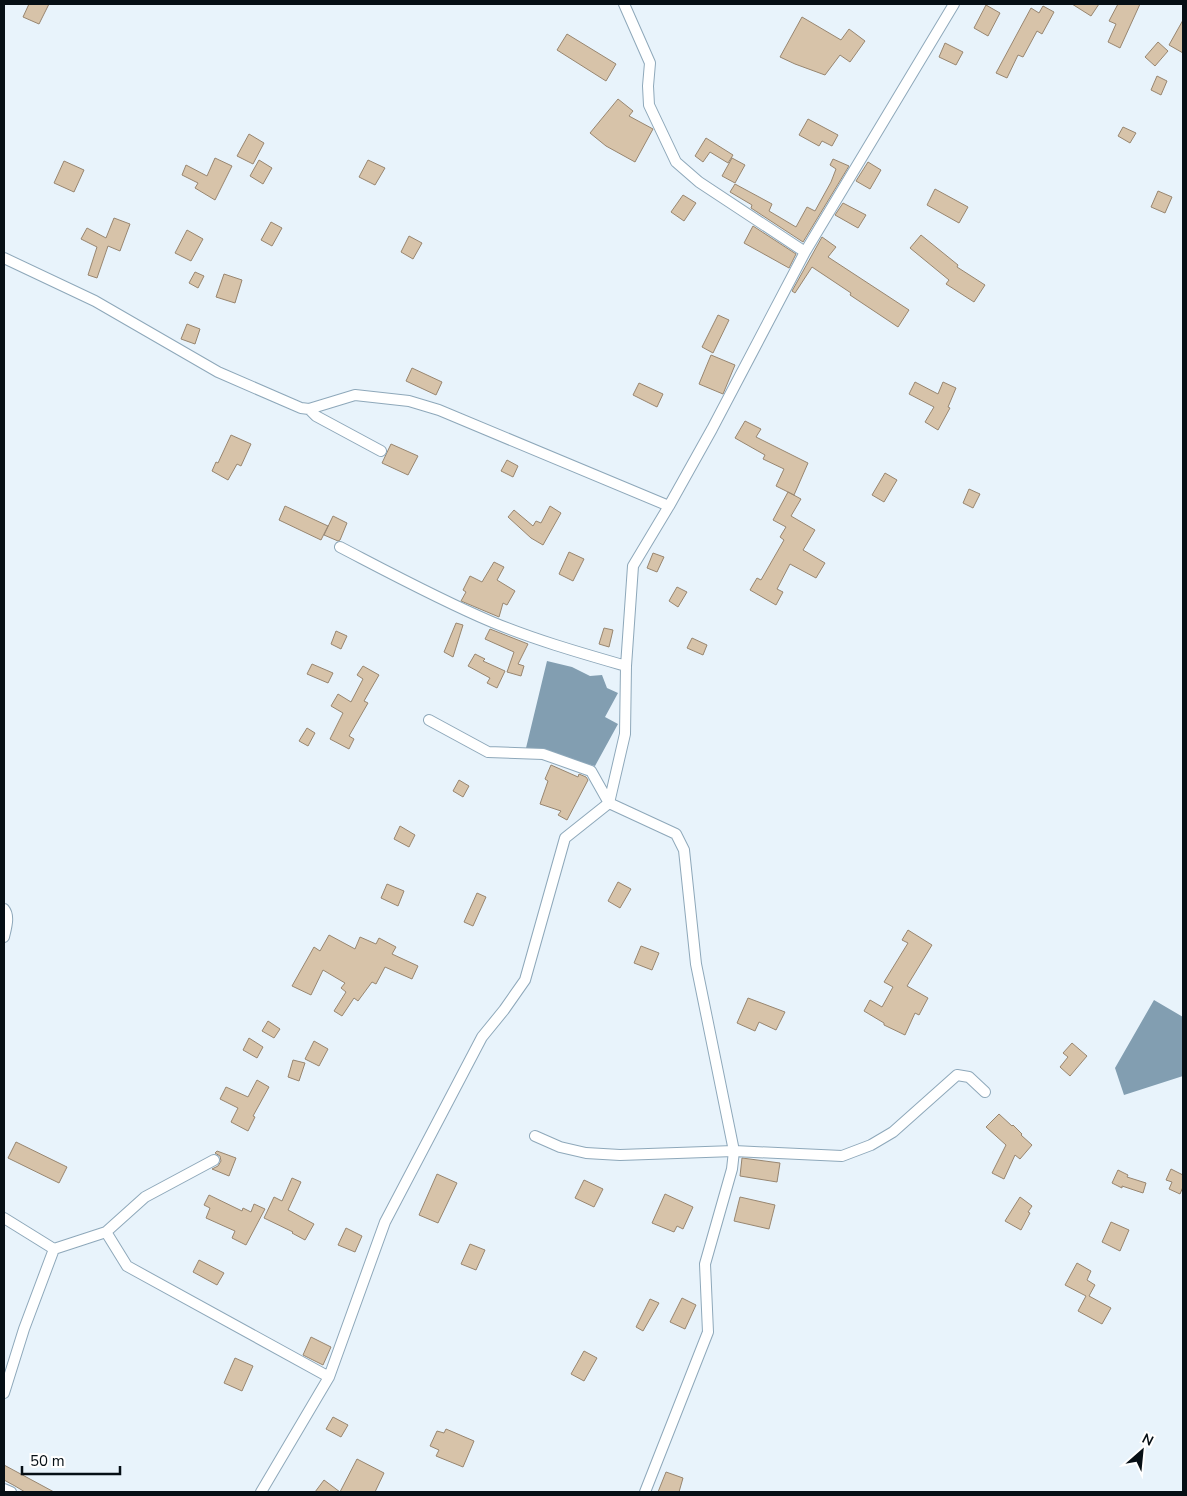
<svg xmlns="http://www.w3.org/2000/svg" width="1187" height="1496" font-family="'Nunito Sans',sans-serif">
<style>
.water{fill:#829eb1}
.building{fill:#d7c3a9;stroke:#988670}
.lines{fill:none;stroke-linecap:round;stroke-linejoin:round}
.street-casing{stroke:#8ea8ba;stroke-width:12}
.street{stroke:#fff;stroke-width:10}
</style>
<rect width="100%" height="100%" fill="#e8f3fb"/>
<path class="water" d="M547,661L572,667L590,676L602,675L607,688L618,693L605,717L618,724L595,766L526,748Z
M1154,1000L1183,1017V1076L1124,1095L1115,1068Z"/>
<path class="building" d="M29,4H49L39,24L23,17Z
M1072,4H1099L1091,16Z
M1118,4H1140L1120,48L1108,42L1116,24L1109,21Z
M986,5L1000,13L988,36L974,28Z
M1043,6L1054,12L1042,34L1037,31L1023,57L1018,55L1007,78L996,73L1031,8L1039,13Z
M802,17L841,40L849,29L865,41L850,62L840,55L825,75L795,64L780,57Z
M1183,20V53L1169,45Z
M567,34L616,64L606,81L557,50Z
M1158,42L1168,51L1155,66L1145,57Z
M945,43L963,52L956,65L939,57Z
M1157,76L1167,81L1161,95L1151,90Z
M618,99L633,111L629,116L653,129L635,162L606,146L590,133Z
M808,119L838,135L832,146L822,141L819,146L799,135Z
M1123,127L1136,133L1130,143L1118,136Z
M249,134L264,143L253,164L237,156Z
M706,138L733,155L728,163L710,152L703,162L695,156Z
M215,158L232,166L215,200L195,188L198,183L182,175L186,165L207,176Z
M732,158L745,165L735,183L722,176Z
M833,159L849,166L803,242L751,208L752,205L730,192L735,184L772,204L769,211L796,227L807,207L815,211L831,182L836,169L830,165Z
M259,160L272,168L263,184L250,176Z
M368,160L385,168L375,185L359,177Z
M64,161L84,170L74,192L54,183Z
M868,162L881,170L870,189L856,181Z
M935,189L968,207L959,223L927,205Z
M1158,191L1172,197L1165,213L1151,207Z
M683,195L696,203L684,221L671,212Z
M843,203L866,215L858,228L835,215Z
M114,218L130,224L120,251L108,246L97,278L88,275L97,247L81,239L87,228L106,238Z
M271,222L282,228L272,246L261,240Z
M753,226L796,254L789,268L744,243Z
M187,230L203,239L191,261L175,253Z
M921,235L958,265L957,267L985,285L974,302L946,284L949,280L910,248Z
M409,236L422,243L413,259L401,252Z
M822,237L836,247L828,257L909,310L898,327L850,295L851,293L812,267L795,293L792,291Z
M195,272L204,276L198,288L189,283Z
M224,274L242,280L235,303L216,297Z
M718,315L729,320L713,353L702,347Z
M187,324L200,329L195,344L181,339Z
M711,355L735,365L723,394L699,384Z
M412,368L442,382L436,395L406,381Z
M915,382L938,394L943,382L956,388L948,407L950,408L938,430L925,422L934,407L909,394Z
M639,383L663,394L657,407L633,395Z
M745,421L761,429L756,437L808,463L794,495L776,486L784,469L763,459L765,455L735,438Z
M231,435L251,444L241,466L237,464L228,480L212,471L216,462L218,463Z
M391,444L418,456L408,475L382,463Z
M507,460L518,466L513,477L501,471Z
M885,473L897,480L884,502L872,495Z
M969,489L980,494L973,508L963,503Z
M788,492L801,499L791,516L815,530L803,550L825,563L816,578L790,564L777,589L783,592L776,605L750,590L757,578L761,580L784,540L780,537L786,527L773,520Z
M285,506L328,526L321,540L279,520Z
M550,506L561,513L543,545L531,538L508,517L514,510L533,526L536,521L541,523Z
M333,516L347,523L340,540L338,541L324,535Z
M569,552L584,559L573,581L559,574Z
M653,553L664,557L657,572L647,568Z
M494,562L504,567L497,580L515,591L507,605L503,603L499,617L461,601L466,592L463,590L470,576L482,582Z
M677,587L687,592L678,607L669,601Z
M456,623L463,625L453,657L444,652Z
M604,628L613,630L609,647L599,644Z
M490,629L528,644L518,664L524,666L521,676L507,672L514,652L485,639Z
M336,631L347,636L341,649L331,644Z
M692,638L707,645L703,655L687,648Z
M475,654L485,659L483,661L505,671L497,688L487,683L490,678L468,666Z
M312,664L333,673L328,683L307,674Z
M363,666L379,675L364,701L368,703L349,736L354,739L349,749L330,739L343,713L331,706L338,694L351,702L363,679L357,675Z
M307,728L315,733L308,746L299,741Z
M551,765L578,777L579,774L586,777L588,780L567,820L558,815L561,811L540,804L548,781L545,779Z
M459,780L469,786L463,797L453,791Z
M400,826L415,835L409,847L394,839Z
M618,882L631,889L620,908L608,901Z
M387,884L404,891L398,906L381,898Z
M477,893L486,897L473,926L464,922Z
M908,930L932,945L907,986L928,998L919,1015L915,1013L905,1035L884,1025V1023L864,1011L870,1000L882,1007L893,987L884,982L908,943L902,940Z
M329,935L355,949L360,937L376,944L379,938L396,947L392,954L418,966L412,979L385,967L376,984L372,982L358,1001L354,998L342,1016L334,1011L346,992L341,988L345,983L323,970L311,995L292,986L314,947L320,951Z
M641,946L659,953L652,970L634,963Z
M748,998L785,1012L776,1030L759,1022L755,1031L737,1023Z
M268,1021L280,1029L274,1038L262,1031Z
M249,1038L263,1047L257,1058L243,1050Z
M314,1041L328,1049L319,1066L305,1059Z
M1072,1043L1087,1056L1070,1076L1060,1067L1068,1057L1063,1053Z
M293,1060L305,1063L299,1081L288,1077Z
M257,1080L269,1087L253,1116L255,1117L248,1131L231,1122L238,1108L220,1099L226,1087L248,1097Z
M999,1114L1012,1126L1013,1125L1022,1134L1021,1135L1032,1145L1020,1159L1015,1155L1004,1179L992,1173L1006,1145L986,1127Z
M16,1142L67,1167L59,1183L8,1158Z
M217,1151L236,1158L229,1176L212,1169L218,1166L221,1161L220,1156L215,1153Z
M742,1158L780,1163L777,1182L740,1176Z
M1171,1169L1183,1175V1187L1180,1194L1169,1189L1172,1182L1166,1180Z
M1118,1170L1128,1175L1127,1177L1146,1183L1143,1193L1122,1186V1188L1112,1183Z
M437,1174L457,1183L438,1223L419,1215Z
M292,1178L301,1182L288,1210L314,1224L305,1240L292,1233L293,1232L264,1218L274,1197L282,1201Z
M584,1180L603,1189L594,1207L575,1198Z
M665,1194L693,1207L683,1229L677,1226L674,1232L652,1223Z
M209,1195L242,1211L243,1208L251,1212L254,1204L265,1209L246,1245L232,1238L235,1231L206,1218L210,1208L204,1205Z
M740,1197L775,1205L769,1229L734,1221Z
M1020,1197L1032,1206L1028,1212L1030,1213L1021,1230L1005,1221Z
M1111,1222L1129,1230L1120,1251L1102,1242Z
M346,1228L362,1236L355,1252L338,1245Z
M470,1244L485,1250L476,1270L461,1264Z
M199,1260L224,1273L217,1285L193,1272Z
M1077,1263L1091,1271L1087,1280L1095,1285L1089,1296L1111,1308L1102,1324L1078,1311L1086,1296L1065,1285Z
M682,1298L696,1305L685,1329L670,1322Z
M650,1299L659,1303L643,1331L636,1327Z
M311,1337L331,1347L323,1365L303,1355Z
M584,1351L597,1358L584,1381L571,1374Z
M235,1358L253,1366L242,1391L224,1383Z
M333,1417L348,1425L341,1437L326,1429Z
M446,1429L474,1441L463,1467L436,1456L439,1450L430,1446L437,1431L444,1433Z
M357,1459L384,1473L375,1492H315L324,1480L340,1492Z
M4,1465L54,1492H25L15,1486L4,1480Z
M666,1472L683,1478L679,1492H658Z"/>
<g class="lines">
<defs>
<path id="street" d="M624,4L650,63L648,86L649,105L676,162L699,182L805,252
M4,258L95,301L218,372L301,408L309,409L355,395L409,401L439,410L669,506
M309,409L316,416L381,451
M340,547C390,573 440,600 492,622C535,640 581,653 626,666
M429,720L488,752L543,754L591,771L609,803L676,834L684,850L696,964L734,1151L732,1169L705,1264L708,1332L645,1492
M4,909C10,916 6,928 4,937
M535,1136L560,1147L586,1153L620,1155L734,1151L842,1156L871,1145L893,1132L957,1075L969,1077L985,1092
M4,1218L54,1249L106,1232L145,1197L214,1160
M106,1232L127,1266L329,1377
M4,1393L24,1329L54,1249
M4,1489L11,1492
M261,1492L329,1377L385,1222L482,1037L504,1010L525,980L565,838L609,803L625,734L626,666L633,566L669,506L712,429L805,252L954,4"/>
</defs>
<use href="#street" class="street-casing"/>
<use href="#street" class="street"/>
</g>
<rect width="1187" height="1496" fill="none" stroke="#060f15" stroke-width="10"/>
<g transform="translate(1142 1451) rotate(27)" stroke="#ffffff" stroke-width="4" paint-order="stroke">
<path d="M0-4L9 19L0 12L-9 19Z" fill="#060f15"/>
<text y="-8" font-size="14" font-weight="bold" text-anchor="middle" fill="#060f15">N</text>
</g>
<path d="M22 1466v8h98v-8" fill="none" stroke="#060f15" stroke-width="2.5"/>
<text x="30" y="1466" font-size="15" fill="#060f15" stroke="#ffffff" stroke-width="4" paint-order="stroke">50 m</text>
</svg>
